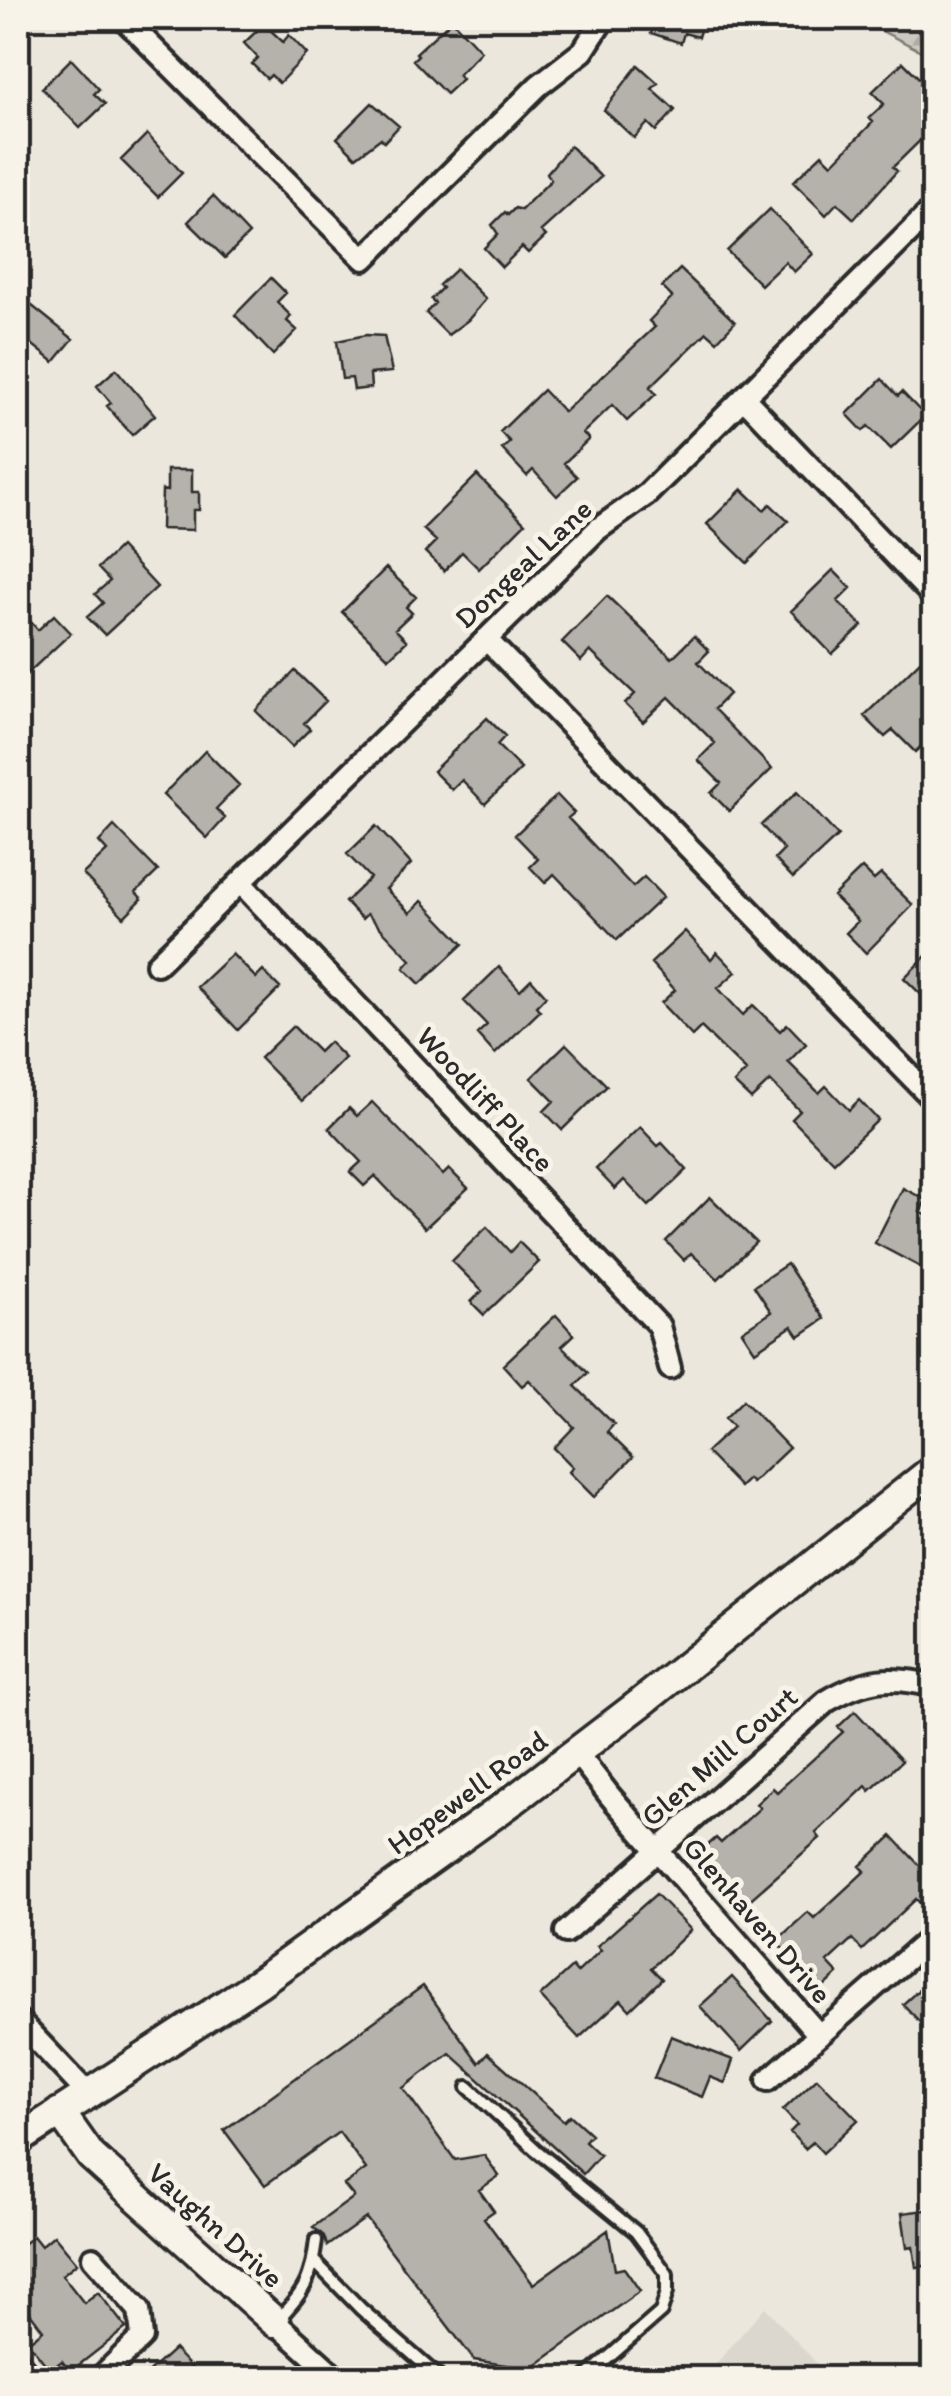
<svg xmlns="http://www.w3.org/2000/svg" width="951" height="2396" font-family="Itim,sans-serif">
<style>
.built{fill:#dbd7ce}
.forest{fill:url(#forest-firs);stroke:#7b7a75;stroke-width:2.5}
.building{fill:#b5b2ab;stroke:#2b2b2b;stroke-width:2.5}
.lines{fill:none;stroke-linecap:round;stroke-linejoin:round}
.lane-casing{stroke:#2b2b2b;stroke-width:18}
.street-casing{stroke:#2b2b2b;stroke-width:28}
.secondary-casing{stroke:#2b2b2b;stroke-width:35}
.lane{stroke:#f7f3e8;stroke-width:10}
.street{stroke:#f7f3e8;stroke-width:20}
.secondary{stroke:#f7f3e8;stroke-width:28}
.labels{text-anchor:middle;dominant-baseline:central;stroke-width:10;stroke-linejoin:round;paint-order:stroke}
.street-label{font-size:30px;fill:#2b2b2b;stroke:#f7f3e8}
</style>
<defs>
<pattern id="forest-firs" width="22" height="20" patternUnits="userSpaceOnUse" patternTransform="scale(2.5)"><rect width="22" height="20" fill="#cbc8bf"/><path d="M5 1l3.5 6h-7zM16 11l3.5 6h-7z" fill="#aeaca4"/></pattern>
</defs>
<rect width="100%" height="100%" fill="#ebe7dd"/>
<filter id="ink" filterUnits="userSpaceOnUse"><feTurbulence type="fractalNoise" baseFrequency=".01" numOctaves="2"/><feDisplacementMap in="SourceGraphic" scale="20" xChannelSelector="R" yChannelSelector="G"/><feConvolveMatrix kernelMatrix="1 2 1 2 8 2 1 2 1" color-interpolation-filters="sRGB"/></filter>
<g filter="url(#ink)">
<path class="built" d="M765,2307L830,2378H704Z"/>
<path class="forest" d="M856,18H933V57Z"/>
<path class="building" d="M649,18H704L698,37L684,33L681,43L651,33L655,23Z
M452,20L481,51L458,75L462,79L446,94L413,60L418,55L416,53Z
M264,24L283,42L289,35L307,54L279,83L271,75L267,79L252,64L258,58L244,43Z
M71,59L99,89L94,94L105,104L80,128L42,88Z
M903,62L923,82L934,73V127L893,167L897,171L854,219L837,203L826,215L793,182L822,154L832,164L873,122L869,118L884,104L872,92Z
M638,65L658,83L652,89L675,110L656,131L648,123L634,138L604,110Z
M372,103L399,126L384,142L381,138L356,157L337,138Z
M147,134L182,173L158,197L121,160Z
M570,146L601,177L541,231L546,236L528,253L522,247L502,267L484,248L498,234L492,225L505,212L508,215L515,208L521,210L551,180L547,173Z
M213,196L249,234L225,258L188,222Z
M770,209L813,254L794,272L785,262L761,285L727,251Z
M456,269L486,299L468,320L448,335L426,313L435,303L431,299L442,288L439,285Z
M680,269L735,322L717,341L707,332L650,387L656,394L627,421L612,405L583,433L589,439L564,463L577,477L557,496L533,470L527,476L502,449L510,442L500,432L543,390L564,412L655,327L649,321L672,297L662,287Z
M271,278L286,293L277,302L291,316L287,321L297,330L273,355L235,315Z
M26,301L73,339L54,362L18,333V311Z
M366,335L384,336L392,372L370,374L371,388L354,390L352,378L342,379L337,341Z
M116,369L155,415L132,435L107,406L111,403L97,386Z
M882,379L898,396L902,392L925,416L891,449L868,426L863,431L847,414Z
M167,470H192V492H199V510H193V530L161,529L162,490L167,491Z
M477,475L525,523L479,569L462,552L444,571L425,552L436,541L423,529Z
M742,489L764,510L770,504L788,521L747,563L707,524Z
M120,547L157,587L105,635L87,617L103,603L95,594L110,581L98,568Z
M386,568L416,597L406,607L412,613L395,629L407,641L389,658L342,612Z
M833,570L851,588L838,601L862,626L832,654L791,611Z
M607,596L672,658L694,636L709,651L698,662L729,694L714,709L772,769L729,811L711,793L721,783L698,760L715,743L669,697L643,722L625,704L635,694L590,651L581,661L562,642Z
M54,615L71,633L26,675L18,666V633L30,621L38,630Z
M920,661L934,675V735L915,752L893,730L885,737L864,716Z
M295,671L326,701L304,723L310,729L292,747L256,711Z
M487,718L505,736L497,745L521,769L485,804L462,780L452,790L433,771Z
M205,751L239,785L216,809L225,818L207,838L163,795Z
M797,792L838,836L793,878L775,859L784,850L761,825Z
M557,795L574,813L568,818L633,887L644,877L663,897L617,940L554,874L545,883L530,867L538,859L515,835Z
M114,826L158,871L136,892L142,899L124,917L83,874L107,851L99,842Z
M376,826L411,864L386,889L410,913L422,901L463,944L420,984L404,968L411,960L367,914L362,919L345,902L370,878L347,854Z
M862,868L874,880L881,874L913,905L866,953L846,933L858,921L833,896Z
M685,931L711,959L717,952L736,972L718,988L743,1015L753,1005L780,1031L787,1024L806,1044L788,1062L819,1093L826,1086L849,1110L859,1100L878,1120L834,1162L792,1119L800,1111L770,1081L751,1099L734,1083L746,1071L701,1027L692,1036L661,1003L675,990L651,963Z
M934,948V1007L904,978Z
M232,954L256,978L263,971L280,988L238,1030L197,987Z
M499,967L520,990L531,979L546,996L536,1006L540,1011L495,1054L477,1034L487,1025L464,1001Z
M293,1026L319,1052L329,1042L345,1058L302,1101L260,1058Z
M566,1044L607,1086L562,1130L544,1111L554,1101L531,1078Z
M372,1102L443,1175L449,1169L468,1188L425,1228L375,1176L364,1186L350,1172L361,1162L329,1128L349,1108L357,1116Z
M640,1127L658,1146L662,1143L687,1170L649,1206L624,1180L615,1189L596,1169Z
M903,1188L926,1200L920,1212L934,1219V1261L928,1271L875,1243Z
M710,1197L756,1242L718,1279L691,1253L684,1260L666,1241Z
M487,1227L510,1252L519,1242L539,1262L484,1315L471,1302L482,1291L452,1261Z
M787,1264L824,1319L799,1336L792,1326L755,1351L742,1331L771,1312L754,1286Z
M556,1315L574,1335L562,1346L588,1373L575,1386L614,1424L607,1432L633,1457L594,1497L569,1472L573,1467L554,1448L574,1427L529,1380L522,1386L503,1365Z
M743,1400L789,1448L752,1483L748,1479L740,1487L706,1452L733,1427L725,1418Z
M855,1711L902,1761L870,1791L866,1786L816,1833L820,1838L745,1904L699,1853L716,1838L721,1843L760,1808L756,1804L773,1788L777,1792L843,1732L838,1727Z
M892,1836L934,1881V1891L920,1903L916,1899L862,1950L852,1939L827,1962L838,1974L821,1990L776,1941L808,1912L814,1918L865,1871L860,1866Z
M656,1894L691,1930L651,1968L662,1979L630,2010L621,2000L579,2038L540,1996L572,1967L577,1973L601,1950L597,1946Z
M934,1976V2037L903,2004Z
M732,1977L772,2021L741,2051L700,2006Z
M423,1986L479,2063L488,2053L564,2121L570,2115L591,2134L585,2141L600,2155L583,2174L450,2053L403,2088L455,2160L484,2155L499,2176L479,2190L494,2211L484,2218L533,2284L608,2230L615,2270L624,2268L640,2291L531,2369L474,2360L366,2218L327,2246L324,2236L313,2227L354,2197L344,2185L366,2169L339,2132L265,2185L224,2130Z
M671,2036L733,2060L725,2083L710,2077L702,2097L654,2078Z
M817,2078L858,2120L823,2153L813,2142L805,2149L790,2132L797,2125L783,2110Z
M934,2209V2265L916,2267L913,2247L907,2248L902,2213Z
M54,2235L77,2263L62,2275L84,2303L98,2292L126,2328L70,2372L62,2361L50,2370L28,2342L43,2330L18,2297V2248L33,2236L41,2246Z
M174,2349L201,2378H142Z"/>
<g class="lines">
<defs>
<path id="lane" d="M468,2087L536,2150L636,2232L667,2274V2292L661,2312L585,2378
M313,2260L361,2309L440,2378
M276,2322C304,2291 311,2283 316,2240"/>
<path id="street" d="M123,18L364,259L538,86L583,51L604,18
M744,398L934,597
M486,639L934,1100
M240,882L659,1326L670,1368
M157,964L598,529L646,495L934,208
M576,1752L610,1796L819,2035
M566,1932L827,1701C866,1678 890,1675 934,1686
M18,2020L88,2094
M768,2080L934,1935
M93,2258L139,2310L142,2337L100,2378
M275,2322L337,2378
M18,2362L31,2378"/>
<path id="secondary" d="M60,2112L91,2156L275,2322
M18,2140L260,1982L515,1799L642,1702L934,1469"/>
</defs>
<use href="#lane" class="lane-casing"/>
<use href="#street" class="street-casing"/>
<use href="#secondary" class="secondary-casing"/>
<use href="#lane" class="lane"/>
<use href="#street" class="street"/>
<use href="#secondary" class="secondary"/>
</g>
</g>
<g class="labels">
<g class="street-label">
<text transform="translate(523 563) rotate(-43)">Dongeal Lane</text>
<text transform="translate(486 1099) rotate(47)">Woodliff Place</text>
<text transform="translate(719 1756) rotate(-41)">Glen Mill Court</text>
<text transform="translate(467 1792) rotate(-36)">Hopewell Road</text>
<text transform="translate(758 1920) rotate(49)">Glenhaven Drive</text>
<text transform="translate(216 2225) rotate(42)">Vaughn Drive</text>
</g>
</g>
<rect width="951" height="2396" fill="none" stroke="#f7f3e8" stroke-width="60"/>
<rect x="30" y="30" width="891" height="2336" fill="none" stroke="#2b2b2b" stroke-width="4" filter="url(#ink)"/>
</svg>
